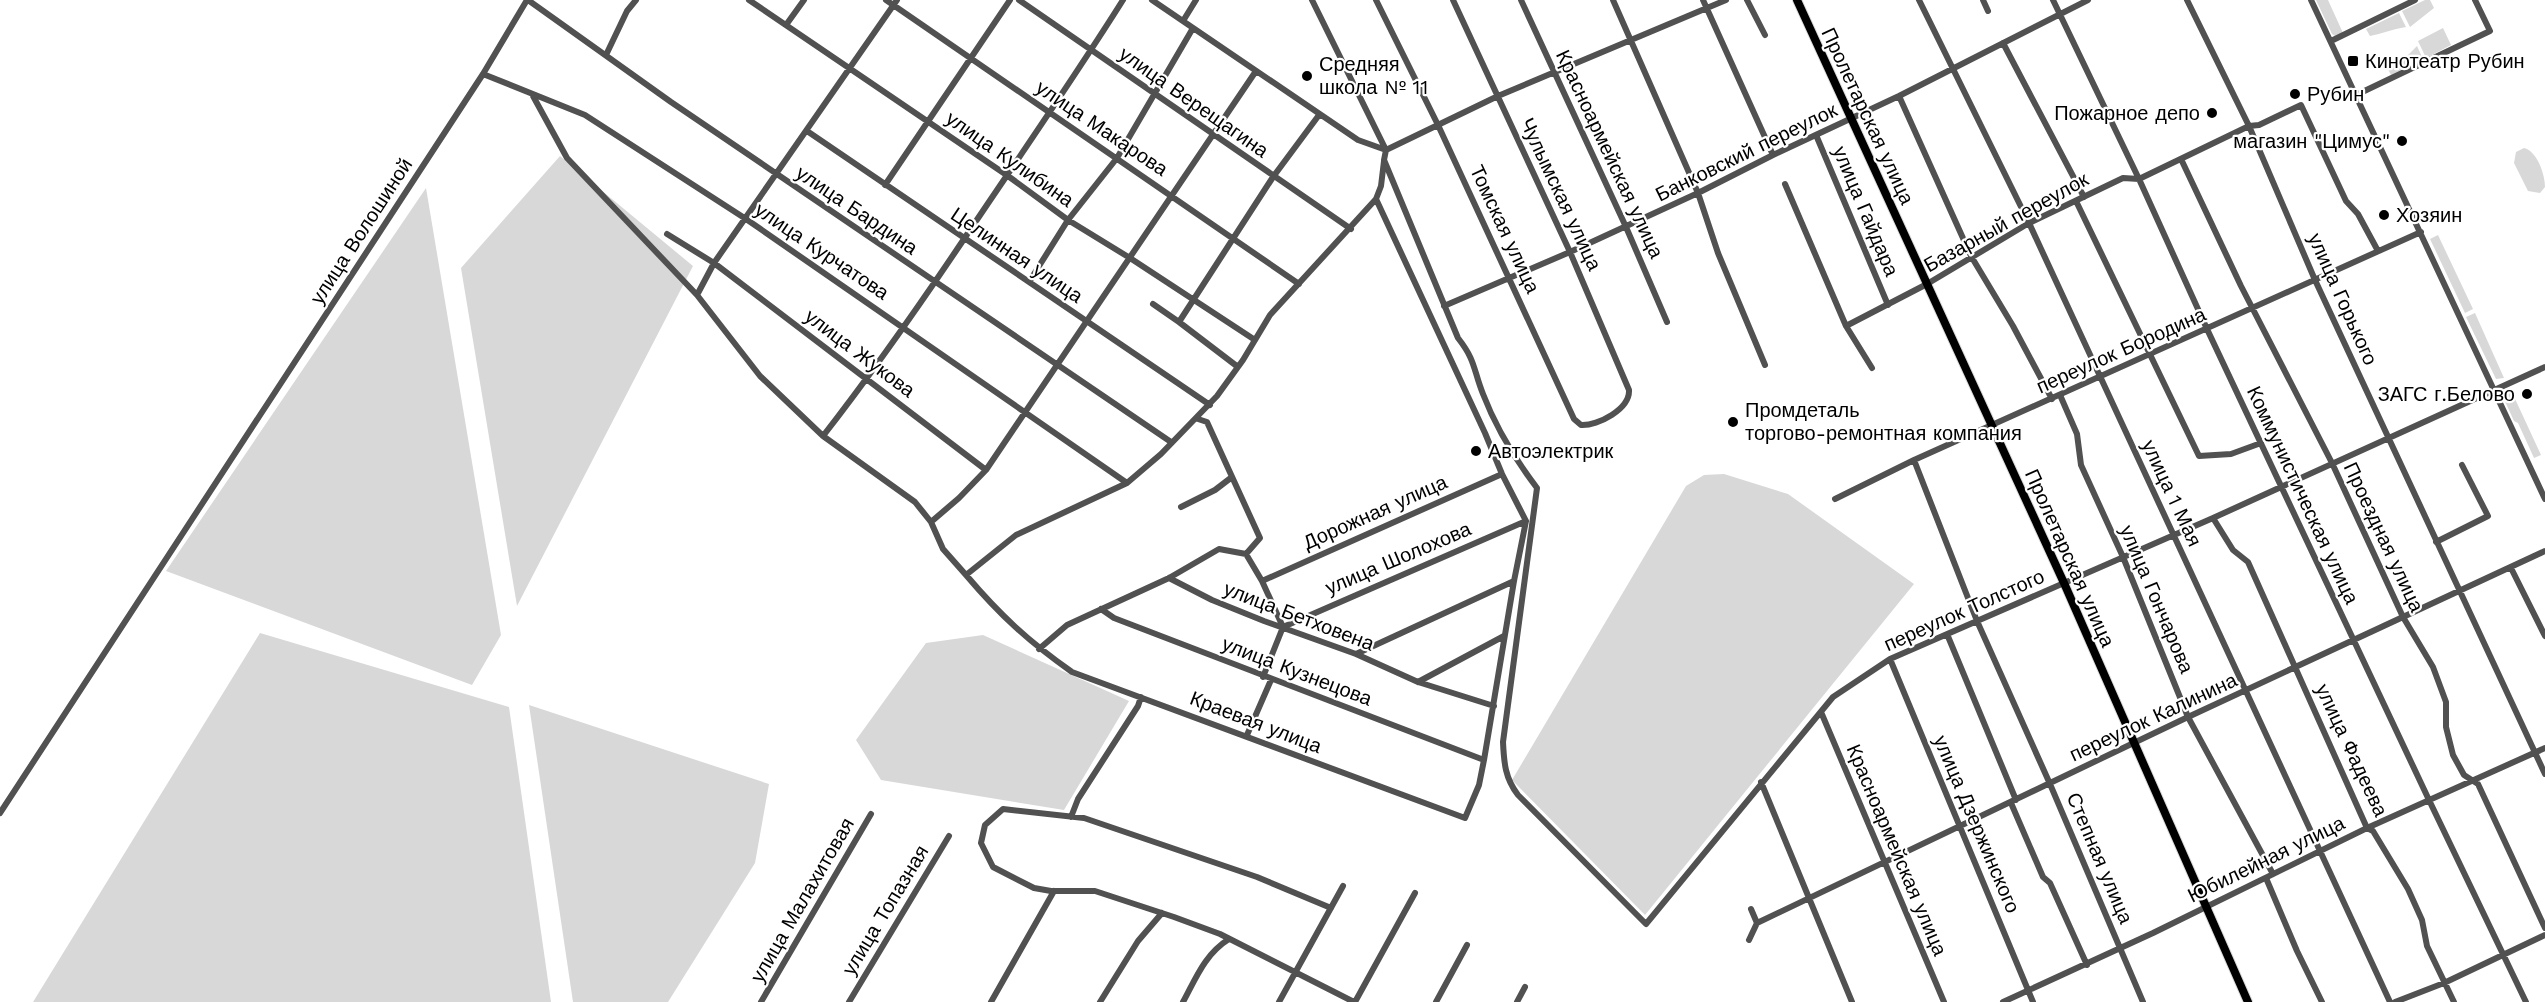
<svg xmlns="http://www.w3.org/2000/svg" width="2545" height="1002" font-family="'Work Sans',sans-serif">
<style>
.green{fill:#d8d8d8}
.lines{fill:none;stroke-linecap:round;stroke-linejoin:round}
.major-casing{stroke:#dbdbdb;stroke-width:10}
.minor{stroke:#515151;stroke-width:6}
.major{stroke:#000;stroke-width:8}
.poi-dot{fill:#000;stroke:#fff;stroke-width:2}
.labels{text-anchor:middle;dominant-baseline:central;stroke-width:4.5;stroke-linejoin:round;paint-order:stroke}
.poi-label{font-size:20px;fill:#000;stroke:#fff;text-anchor:start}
.street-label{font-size:20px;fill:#000;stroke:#fff}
</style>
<rect width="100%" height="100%" fill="#fff"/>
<path class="green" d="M2316,0H2328L2343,33L2335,36L2332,34Z
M2425,0H2430L2434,8L2410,27L2402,11Z
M2399,13L2406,27C2392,29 2382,34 2370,36L2366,29Z
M2443,28L2451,45L2426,58L2418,41Z
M2417,46L2423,59L2391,75L2384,61H2402Z
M2524,148C2537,151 2545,174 2545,187L2540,193L2528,191L2514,163L2516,152Z
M560,156L693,266L517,606L461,268Z
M426,188L501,635L472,685L166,571Z
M2438,235L2473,309L2465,313L2430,239Z
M2475,313L2504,378L2496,379L2466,317Z
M2510,388L2541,455L2534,458L2518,423L2514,421L2503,397L2505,391Z
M1724,474L1788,494L1914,584L1645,915L1512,780L1686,486L1704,475Z
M260,633L509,707L551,1002H33Z
M983,635L1129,701L1064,810L881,780L856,740L926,643Z
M529,705L769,784L755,863L668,1002H573Z"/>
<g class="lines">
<defs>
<path id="major" d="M1797,0L2064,583L2248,1002"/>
</defs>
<use href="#major" class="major-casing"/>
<path class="minor" d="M528,0L671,102L1171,442
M749,0L1008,176L1068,220L1130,258L1255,340
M886,0L1299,284
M1019,0L1351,229
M1152,0L1358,140L1386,150L1498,96L1726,0
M1312,0L1386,150L1384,160L1458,338C1476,361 1473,369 1483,394C1496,428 1515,459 1537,488L1503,742C1504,763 1505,778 1518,795L1646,924L1833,697L1890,659L2213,518L2545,367
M1376,0L1438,125L1574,419L1581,425C1598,426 1630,409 1629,390L1570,252L1453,0
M1521,0L1626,227L1667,322
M1613,0L1698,193L1718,253L1765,365
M1703,0L1773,155
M1747,0L1765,35
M1919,0L2029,223L2390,1002
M1983,0L1988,11
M2053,0L2139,179L2207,329L2429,800L2526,1002
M2187,0L2249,126L2315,280L2545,774
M2311,0L2545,499
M1183,21L1196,0
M786,25L804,0
M2331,41L2415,0
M2003,43L2084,197
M606,55L627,11L636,0
M483,74L585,115L746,219L1127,483
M2356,95L2490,31L2475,0
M533,96L567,158L697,295
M1899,96L1971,256L2013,326L2052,399
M807,131L1210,405
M1816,135L1888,305
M2181,159L2241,286L2332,463L2403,617L2433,667L2446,702V727L2453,755L2464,775L2478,784L2545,928
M1785,184L1846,326L1872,368
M885,185L1010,0
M1376,199L1485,433L1502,474L1526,521L1514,581L1484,760L1479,785L1465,818L1072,672C1028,641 1000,615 966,575L1016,535L1127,483L1161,454L1217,396L1243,360L1270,315L1376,199L1381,186L1384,161
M2076,201L2199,456L2231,454L2261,443
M667,234L714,263L986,470
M1029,282L1068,220L1117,158L1193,28
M1153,304L1179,322
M1444,306L1570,252L1698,193L1773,155L1899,96L2088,0
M1846,326L1927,284L2029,223L2123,178L2139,179L2249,126L2259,125L2301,105L2346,201L2358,214L2378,251
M1238,367L1179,322L1273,177L1319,115
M2060,395L2077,434L2081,465L2123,557L2188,717L2273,874
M1198,419L1207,422L1260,538L1246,554
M823,436L760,376L697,295L714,263L897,0
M1914,460L1977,621L2050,784L2143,1002
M1835,499L1914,460L2421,232
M1181,507L1215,490L1232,477
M2213,518L2233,550L2248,562L2367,828L2373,831L2408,889L2422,920L2427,946L2454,1002
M931,522L915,502L823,436C873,372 919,306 964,239C1017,160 1072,81 1123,0
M2436,542L2488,516L2462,465
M2511,568L2545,636
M966,575L943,549L931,522L959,498L986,470L1256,71
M1169,578L1212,600L1264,621L1356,654L1418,682L1494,706
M1262,581L1502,474
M1101,609L1114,618L1484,760
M1283,627L1526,521
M1947,634L2016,800
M1039,649L1067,625L1169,578L1219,549L1246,554L1262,581L1283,627L1263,677
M1356,654L1514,581
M1890,659L2033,1002
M1418,682L1504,636
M1821,712L1944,1002
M1247,735L1271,680
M1761,782L1852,1002
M2011,803L2043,877L2050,883L2087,965
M0,813L483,74L527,0
M1071,817L1078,799L1138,706L1141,697
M2266,878L2297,951L2322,1002
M1331,908L1257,877L1084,818L1003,809L985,825L981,843L993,867L1034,888L1051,891H1095L1174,917L1220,934L1354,1002
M1751,909L1757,923L2188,717L2545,551
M1749,940L1757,923
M761,1002L871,814
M849,1002L949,836
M991,1002L1054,891
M1100,1002L1138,941L1162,913
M1183,1002C1196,978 1205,954 1229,939
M1279,1002L1343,886
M1355,1002L1415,893
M1436,1002L1467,945
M1517,1002L1525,987
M2003,1002L2153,933L2367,828L2545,748
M2395,1002L2444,983L2545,935"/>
<use href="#major" class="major"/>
</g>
<g class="poi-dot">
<rect x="2347" y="55" width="12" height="12" rx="3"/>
<circle cx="1307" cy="76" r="6"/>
<circle cx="2295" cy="94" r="6"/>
<circle cx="2212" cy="113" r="6"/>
<circle cx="2402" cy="141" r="6"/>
<circle cx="2384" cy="215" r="6"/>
<circle cx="2527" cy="394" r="6"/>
<circle cx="1733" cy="422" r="6"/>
<circle cx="1476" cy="451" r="6"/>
</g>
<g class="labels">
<g class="poi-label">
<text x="2365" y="61">Кинотеатр Рубин</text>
<text x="1319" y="64">Средняя<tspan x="1319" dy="23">школа № 11</tspan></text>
<text x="2307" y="94">Рубин</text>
<text x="2200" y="113" text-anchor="end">Пожарное депо</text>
<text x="2390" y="141" text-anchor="end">магазин "Цимус"</text>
<text x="2396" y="215">Хозяин</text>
<text x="2515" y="394" text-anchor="end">ЗАГС г.Белово</text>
<text x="1745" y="410">Промдеталь<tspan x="1745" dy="23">торгово-ремонтная компания</tspan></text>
<text x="1488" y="451">Автоэлектрик</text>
</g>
<g class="street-label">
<text transform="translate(1194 102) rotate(35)">улица Верещагина</text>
<text transform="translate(1868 116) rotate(65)">Пролетарская улица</text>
<text transform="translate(1102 128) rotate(34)">улица Макарова</text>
<text transform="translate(1746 152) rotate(-26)">Банковский переулок</text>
<text transform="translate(1610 154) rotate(65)">Красноармейская улица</text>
<text transform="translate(1010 159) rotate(35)">улица Кулибина</text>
<text transform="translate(1561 194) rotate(65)">Чулымская улица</text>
<text transform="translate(857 210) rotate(34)">улица Бардина</text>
<text transform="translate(1866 211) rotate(67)">улица Гайдара</text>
<text transform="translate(2006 222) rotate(-29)">Базарный переулок</text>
<text transform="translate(1505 229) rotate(65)">Томская улица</text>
<text transform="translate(361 231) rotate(-57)">улица Волошиной</text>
<text transform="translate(822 251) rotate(34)">улица Курчатова</text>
<text transform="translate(1017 255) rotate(34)">Целинная улица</text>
<text transform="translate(2343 299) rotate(66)">улица Горького</text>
<text transform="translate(2121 350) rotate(-24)">переулок Бородина</text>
<text transform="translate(860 353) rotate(37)">улица Жукова</text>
<text transform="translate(2172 493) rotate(65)">улица 1 Мая</text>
<text transform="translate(2303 495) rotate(65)">Коммунистическая улица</text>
<text transform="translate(1375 512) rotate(-24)">Дорожная улица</text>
<text transform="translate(2384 537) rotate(65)">Проездная улица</text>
<text transform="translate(1398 558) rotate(-23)">улица Шолохова</text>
<text transform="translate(2070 558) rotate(66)">Пролетарская улица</text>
<text transform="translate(2157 599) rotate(67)">улица Гончарова</text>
<text transform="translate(1964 610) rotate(-24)">переулок Толстого</text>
<text transform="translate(1299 616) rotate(21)">улица Бетховена</text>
<text transform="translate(1297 671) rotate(21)">улица Кузнецова</text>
<text transform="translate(2153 717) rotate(-25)">переулок Калинина</text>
<text transform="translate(1256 722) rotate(21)">Краевая улица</text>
<text transform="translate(2352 750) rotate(65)">улица Фадеева</text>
<text transform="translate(1977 824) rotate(67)">улица Дзержинского</text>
<text transform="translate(1897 850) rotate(67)">Красноармейская улица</text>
<text transform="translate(2100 858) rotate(67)">Степная улица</text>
<text transform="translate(2266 859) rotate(-26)">Юбилейная улица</text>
<text transform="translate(802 900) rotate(-60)">улица Малахитовая</text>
<text transform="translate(885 910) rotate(-59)">улица Топазная</text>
</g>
</g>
</svg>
